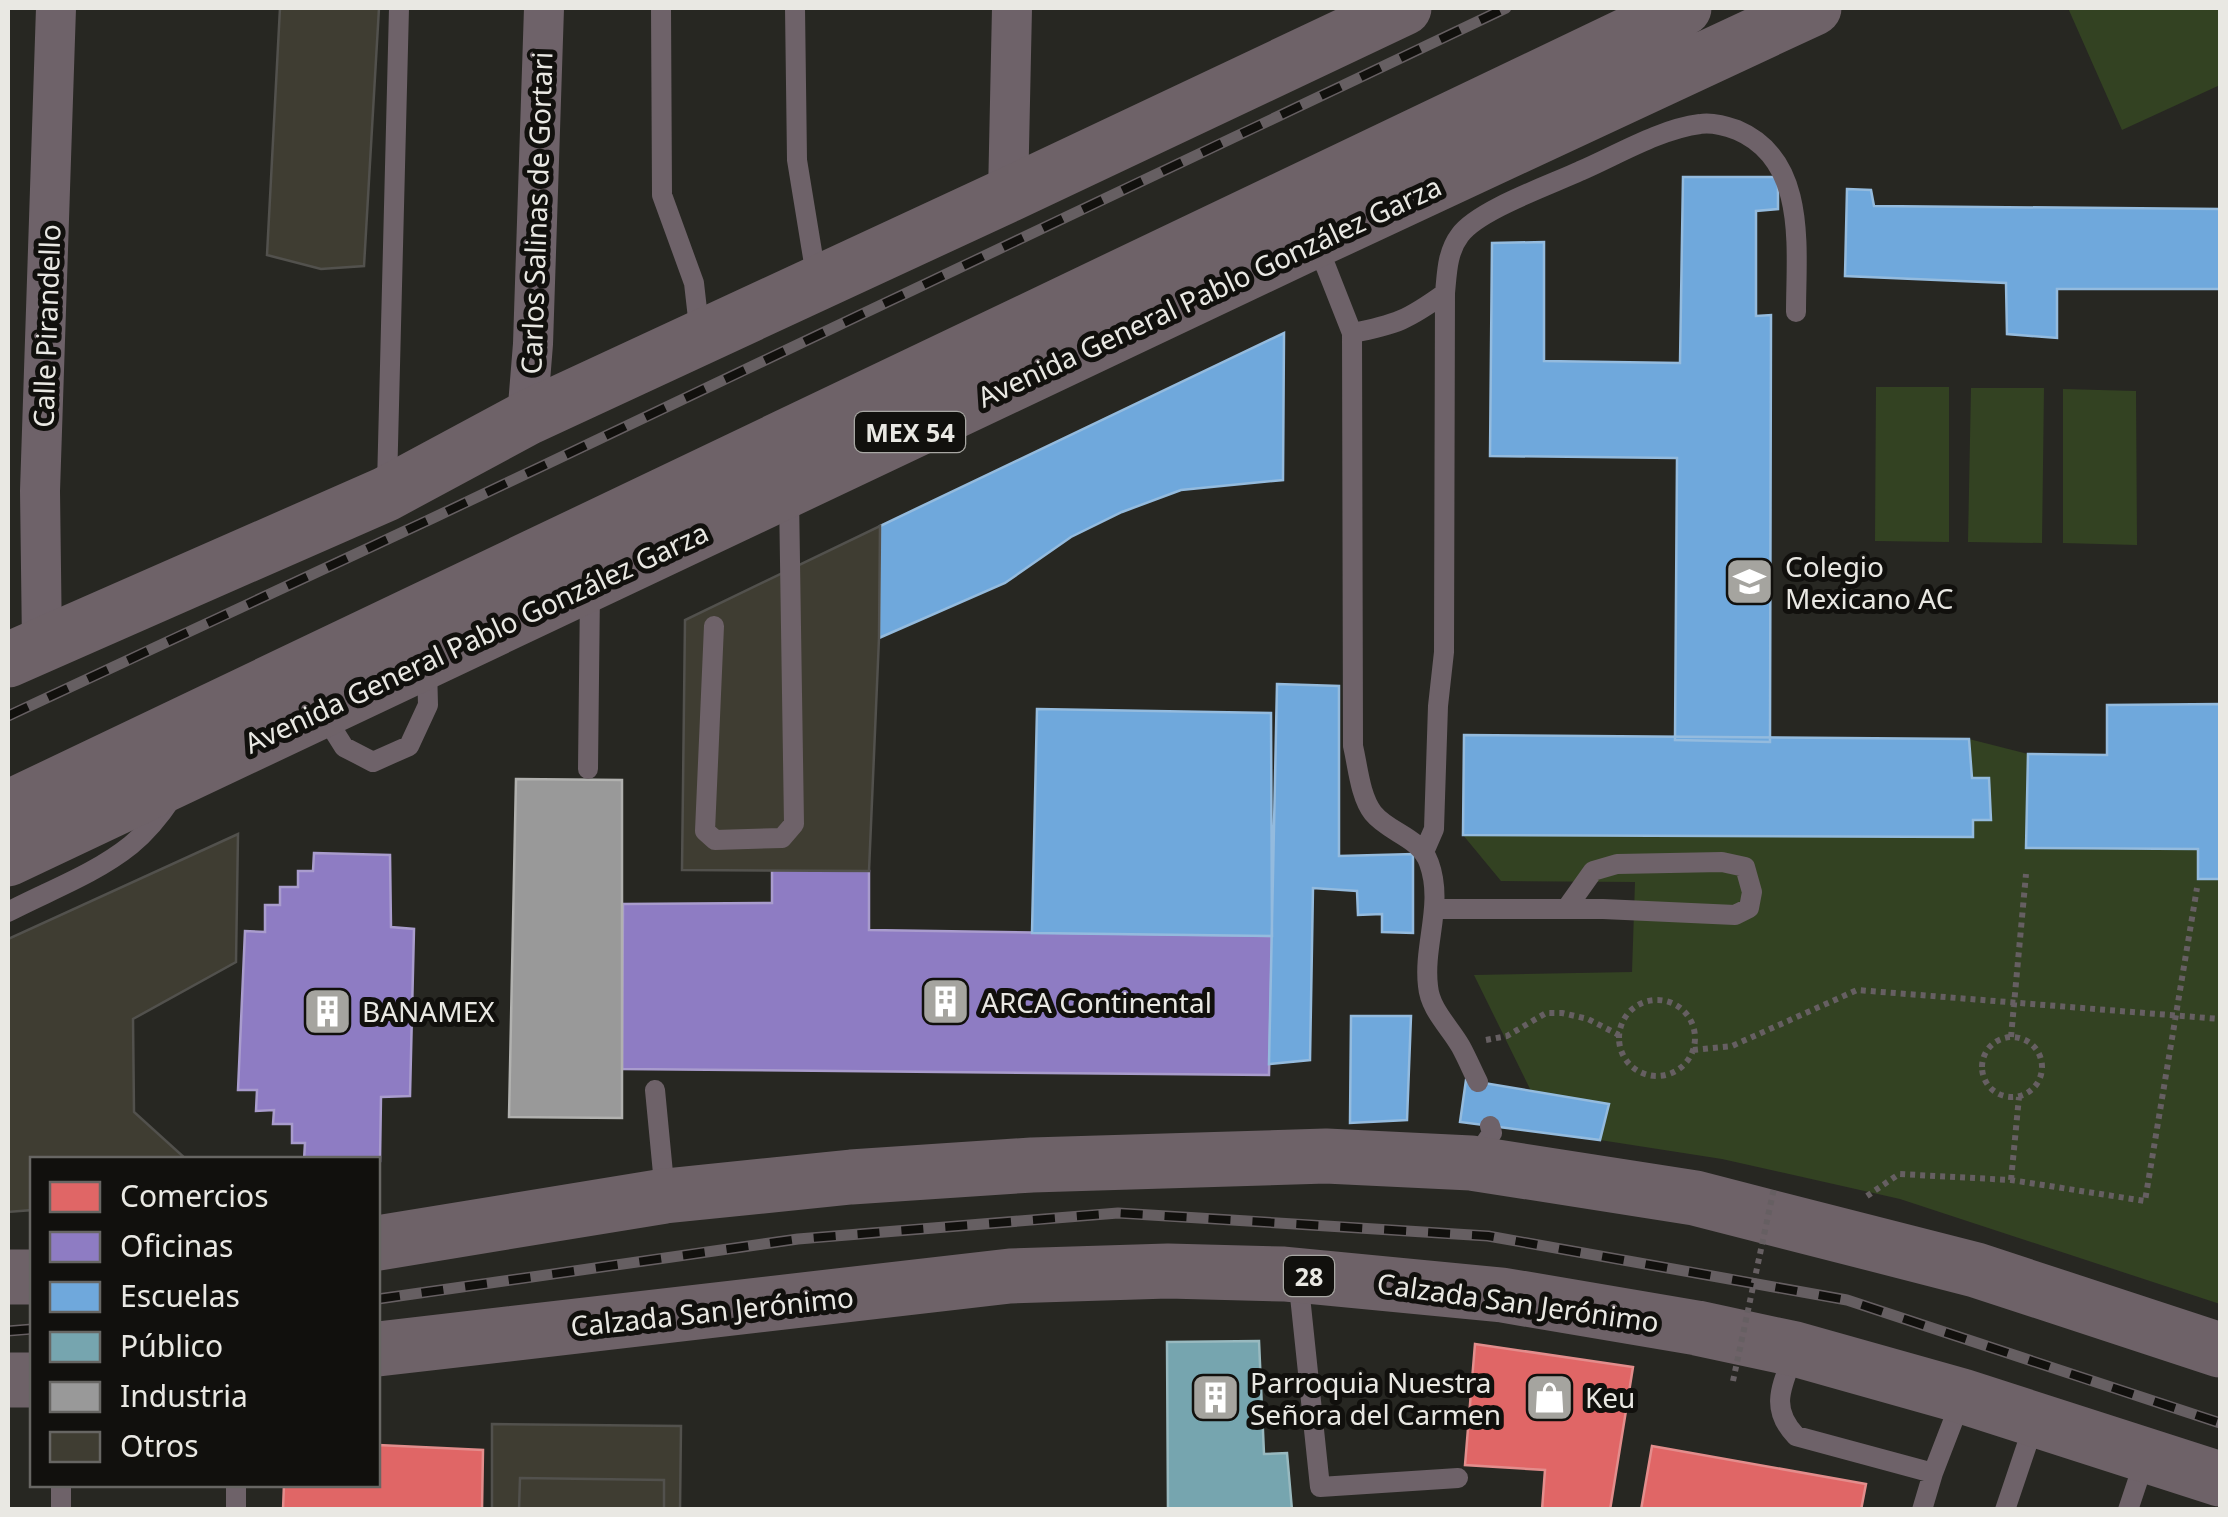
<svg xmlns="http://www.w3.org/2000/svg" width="2228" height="1517" font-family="'Noto Sans',sans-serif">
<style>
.green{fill:#334222}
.shops{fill:#e06666;stroke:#e38d8c;stroke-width:2.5}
.offices{fill:#8e7cc3;stroke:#a99ccd;stroke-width:2.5}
.schools{fill:#6fa8dc;stroke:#94bbde;stroke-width:2.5}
.public{fill:#76a5af;stroke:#98b9bf;stroke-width:2.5}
.industry{fill:#999;stroke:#b1b1af;stroke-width:2.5}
.building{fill:#3f3d32;stroke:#52514d;stroke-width:2.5}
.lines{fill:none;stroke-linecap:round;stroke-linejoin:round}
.path{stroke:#665f62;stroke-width:6;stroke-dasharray:5 5;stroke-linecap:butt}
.service{stroke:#6e6269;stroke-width:20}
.minor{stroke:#6e6269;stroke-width:40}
.primary{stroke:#6e6268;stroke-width:55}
.rail-casing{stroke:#665f62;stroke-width:11}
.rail{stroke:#11100d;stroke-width:8;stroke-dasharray:22;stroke-linecap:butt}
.path-bridge{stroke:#665f62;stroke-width:6;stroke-dasharray:5 5;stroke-linecap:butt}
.labels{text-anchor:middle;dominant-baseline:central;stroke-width:10;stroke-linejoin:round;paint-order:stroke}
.shield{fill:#11100d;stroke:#a8a7a3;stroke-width:2.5}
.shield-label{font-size:25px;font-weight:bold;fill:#e9e8e3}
.street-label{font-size:28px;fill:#e9e8e3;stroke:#11100d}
.poi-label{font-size:28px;fill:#e9e8e3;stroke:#11100d;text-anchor:start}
</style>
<rect width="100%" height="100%" fill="#272722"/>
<path class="green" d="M2068,8H2220V85L2122,130Z
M1876,387H1949V542L1875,541Z
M1971,388H2044L2042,543L1968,542Z
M2063,389L2136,391L2137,545L2063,543Z
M1969,739L2028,754L2027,848L2198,849V879H2220V1304L1900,1199L1722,1159L1600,1140L1608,1104L1531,1091L1474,975L1632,972L1635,882L1501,881L1463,835L1973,837V820L1991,819L1989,779L1972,778Z"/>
<path class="shops" d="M1475,1344L1633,1367L1610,1510H1542L1545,1470L1465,1465Z
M378,1445L483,1450L482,1510H283L284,1484H378Z
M1652,1446L1866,1484L1861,1510H1641Z"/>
<path class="offices" d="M314,853L390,855L391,927L414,929L410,1096L381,1097L380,1161L304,1160L305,1143H292V1124H273L274,1110L256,1111L257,1090H238L245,931L265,932V905H280V887H298V871H313Z
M772,870L869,871V930L1272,936L1269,1075L622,1069L623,904L772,903Z"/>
<path class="schools" d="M1683,177H1778V209L1756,211V316L1771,315L1770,742L1675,740L1677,458L1490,456L1492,243L1544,242V361L1680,363Z
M1847,189L1871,190L1874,206L2220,209V289H2057V338L2007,334L2006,283L1845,276Z
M1284,333L1283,480L1181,490L1122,512L1071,537L1005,583L879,638L880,526Z
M1277,684L1339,686V856L1413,854V933L1382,932V914L1358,915L1357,891L1313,888L1310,1060L1269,1064Z
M2220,704V879H2198V849L2026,848L2028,754L2107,755V705Z
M1037,709L1271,713L1272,936L1032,933Z
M1464,735L1969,739L1972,778H1989L1991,820H1973V837L1463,835Z
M1351,1016H1411L1407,1120L1350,1123Z
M1466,1080L1609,1104L1600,1140L1460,1122Z"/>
<path class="public" d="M1259,1341L1264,1454L1287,1453L1292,1510H1168L1167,1342Z"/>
<path class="industry" d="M516,779L622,780V1118L509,1117Z"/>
<path class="building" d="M280,8H379L364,266L321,269L267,255Z
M880,526L879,638L869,871L682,870L685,620Z
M238,834L236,962L133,1019L134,1112L187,1160H32V1210L8,1212V939Z
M492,1424L681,1426L680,1510H492Z
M520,1478L664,1480V1510H519Z"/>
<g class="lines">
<path class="path" d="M1619 1038a38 38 0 1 1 76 0a38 38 0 1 1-76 0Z
M1982 1067a30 30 0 1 1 60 0a30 30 0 1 1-60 0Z
M2011,1037L2026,874
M1486,1040L1507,1036L1546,1013H1562L1588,1019L1619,1035
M1693,1050L1732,1046L1857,990L2220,1019
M2011,1180L2019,1097
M1867,1196L1899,1174L2011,1180L2145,1201L2197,888"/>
<path class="service" d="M661,8L662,195L694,283L700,336
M795,8L797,160L817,282
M1312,242L1326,267L1352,333L1353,746C1358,767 1360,796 1373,813C1389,833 1420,837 1429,863C1444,904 1423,945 1428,986C1430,1010 1450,1027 1461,1047C1467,1058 1472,1070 1478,1082
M1352,333C1396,325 1409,319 1445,293
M387,485L399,8
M714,626L705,831L715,840L782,838L794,824L789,496
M322,712L344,747L373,762L409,746L428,705L427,667
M588,769L590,590
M1424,852L1434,829L1438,706L1444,652L1445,293C1447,273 1447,252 1460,235C1478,210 1550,185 1580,171C1617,155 1660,129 1700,124C1712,122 1726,126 1737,130C1808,160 1796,249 1796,312
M1435,909H1603L1735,915L1749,908L1752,892L1745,867L1722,862L1617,864L1593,871L1566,909
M8,912C48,891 95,874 131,845C147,832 160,816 172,798
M655,1090L665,1194
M1475,1158L1492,1133L1490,1126
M1298,1277L1320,1487L1458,1478
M1795,1351C1783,1384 1768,1407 1796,1436L1933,1473
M61,1510V1484
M236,1510V1484
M1922,1510L1933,1473L1962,1398
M2005,1510L2035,1421
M2128,1510L2146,1456"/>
<path class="minor" d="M1008,195L1012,8
M527,418L533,344L544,8
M42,645L40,491L56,8"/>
<path class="primary" d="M8,660L386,494L527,418L1008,195L1404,8
M8,808L1684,8
M8,859L1312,242L1814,8
M378,1243L665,1196L851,1177L1032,1165L1326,1156L1471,1163L1695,1198L1976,1270L2220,1350
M8,1277H32
M378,1349L1010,1276L1168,1271L1284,1274L1502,1295L1697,1328L1795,1349L1962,1396L2220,1479
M8,1380H32"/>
<defs>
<path id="rail" d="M8,716L433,518L1506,8
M378,1299L798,1239L1118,1213L1488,1236L1847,1300L2220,1423
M8,1331L32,1329"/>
</defs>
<use href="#rail" class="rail-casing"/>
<use href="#rail" class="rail"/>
<path class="path-bridge" d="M1733,1381L1774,1188"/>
</g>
<defs>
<symbol id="school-square" viewBox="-11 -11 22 22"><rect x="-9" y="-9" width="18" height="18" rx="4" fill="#a5a49f" stroke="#11100d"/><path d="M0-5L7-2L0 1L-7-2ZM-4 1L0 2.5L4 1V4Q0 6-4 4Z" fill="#fff"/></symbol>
<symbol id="building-square" viewBox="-11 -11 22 22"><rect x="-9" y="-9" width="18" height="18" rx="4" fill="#a5a49f" stroke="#11100d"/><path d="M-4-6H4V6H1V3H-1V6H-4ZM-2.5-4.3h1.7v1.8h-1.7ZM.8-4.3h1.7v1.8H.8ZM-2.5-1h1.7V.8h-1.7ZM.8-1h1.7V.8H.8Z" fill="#fff"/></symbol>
<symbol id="shop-square" viewBox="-11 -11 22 22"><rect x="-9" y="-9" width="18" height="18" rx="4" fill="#a5a49f" stroke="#11100d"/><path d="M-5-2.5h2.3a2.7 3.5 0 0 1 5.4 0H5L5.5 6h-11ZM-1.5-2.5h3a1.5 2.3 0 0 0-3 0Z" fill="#fff"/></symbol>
</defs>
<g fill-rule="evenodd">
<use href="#school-square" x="1722" y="554" width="55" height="55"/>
<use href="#building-square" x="918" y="974" width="55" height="55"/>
<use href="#building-square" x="300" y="984" width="55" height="55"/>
<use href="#shop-square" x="1522" y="1370" width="55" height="55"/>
<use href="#building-square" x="1188" y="1370" width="55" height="55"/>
</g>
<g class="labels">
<g class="shield">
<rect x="855" y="412" width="110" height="40" rx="8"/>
<rect x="1284" y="1256" width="50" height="40" rx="8"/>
</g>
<g class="shield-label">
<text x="910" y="432">MEX 54</text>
<text x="1309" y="1276">28</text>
</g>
<g class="street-label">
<text transform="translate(536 213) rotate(-88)">Carlos Salinas de Gortari</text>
<text transform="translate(1209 291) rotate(-25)">Avenida General Pablo González Garza</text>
<text transform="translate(46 326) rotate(-88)">Calle Pirandello</text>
<text transform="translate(476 637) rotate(-25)">Avenida General Pablo González Garza</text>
<text transform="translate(1518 1302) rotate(8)">Calzada San Jerónimo</text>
<text transform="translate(712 1311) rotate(-6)">Calzada San Jerónimo</text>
</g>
<g class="poi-label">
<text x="1785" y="566">Colegio<tspan x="1785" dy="32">Mexicano AC</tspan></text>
<text x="981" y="1002">ARCA Continental</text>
<text x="362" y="1011">BANAMEX</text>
<text x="1250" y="1382">Parroquia Nuestra<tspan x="1250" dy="32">Señora del Carmen</tspan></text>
<text x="1585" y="1397">Keu</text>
</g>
</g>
<rect width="2228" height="1517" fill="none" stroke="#e9e8e3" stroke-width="20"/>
<rect x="30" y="1157" width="350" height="330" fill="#11100d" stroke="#676663" stroke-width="2.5"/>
<rect x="50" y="1182" width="50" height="30" fill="#e06666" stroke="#676663" stroke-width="2.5"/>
<text x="120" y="1207" font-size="30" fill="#e9e8e3">Comercios</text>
<rect x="50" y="1232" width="50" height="30" fill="#8e7cc3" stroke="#676663" stroke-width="2.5"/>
<text x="120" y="1257" font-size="30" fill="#e9e8e3">Oficinas</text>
<rect x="50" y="1282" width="50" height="30" fill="#6fa8dc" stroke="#676663" stroke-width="2.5"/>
<text x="120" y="1307" font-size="30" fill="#e9e8e3">Escuelas</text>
<rect x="50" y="1332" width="50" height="30" fill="#76a5af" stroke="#676663" stroke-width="2.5"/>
<text x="120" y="1357" font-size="30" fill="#e9e8e3">Público</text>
<rect x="50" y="1382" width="50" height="30" fill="#999999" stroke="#676663" stroke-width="2.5"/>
<text x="120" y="1407" font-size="30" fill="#e9e8e3">Industria</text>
<rect x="50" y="1432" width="50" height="30" fill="#3f3d32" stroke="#676663" stroke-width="2.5"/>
<text x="120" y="1457" font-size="30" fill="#e9e8e3">Otros</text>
</svg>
